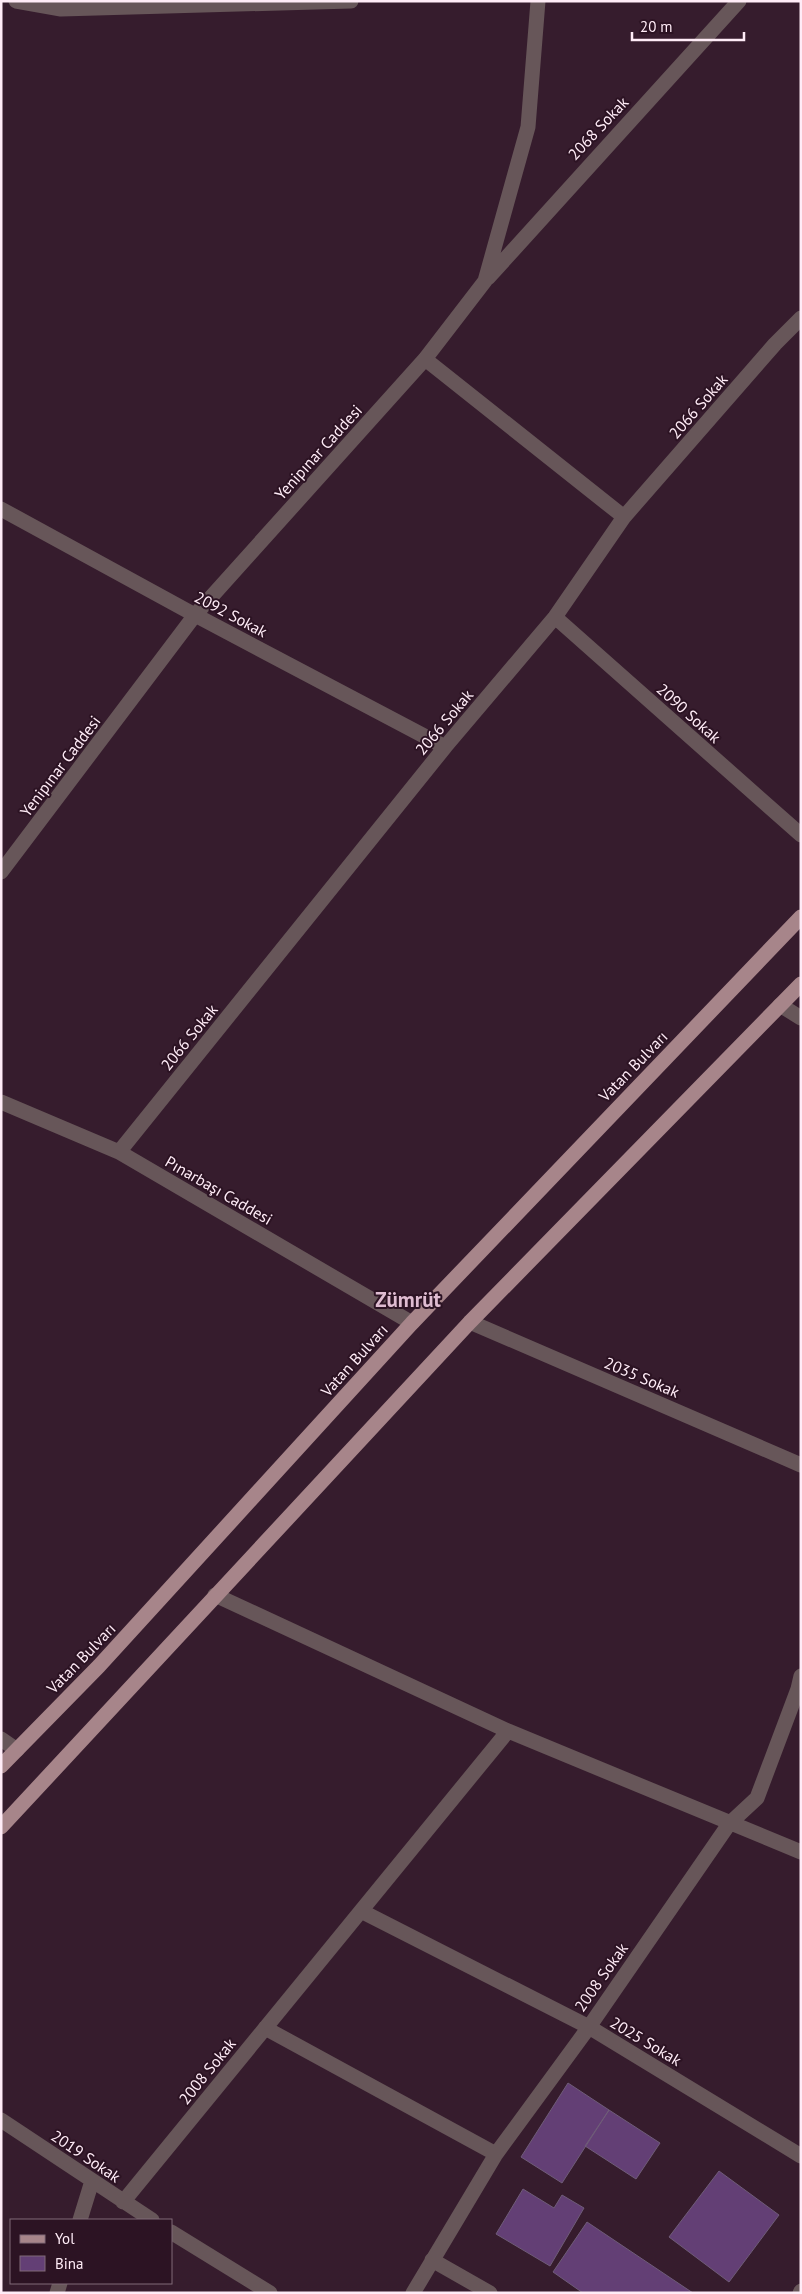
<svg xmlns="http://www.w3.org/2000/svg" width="802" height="2294" font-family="'PT Sans',sans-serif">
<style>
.building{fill:#633f75;stroke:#6f5c78}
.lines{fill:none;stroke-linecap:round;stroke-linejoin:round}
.minor{stroke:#675659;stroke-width:15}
.major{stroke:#a7858a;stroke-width:15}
.labels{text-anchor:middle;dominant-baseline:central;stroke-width:4;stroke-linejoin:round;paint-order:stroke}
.street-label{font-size:16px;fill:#ffecf7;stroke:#2c1323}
.district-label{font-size:21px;font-weight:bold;fill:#dfbcd1;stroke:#2c1323}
</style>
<rect width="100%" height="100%" fill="#361c2d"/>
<path class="building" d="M568,2083L609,2110L562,2183L521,2157Z
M609,2110L660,2143L636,2179L585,2146Z
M719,2171L779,2215L729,2282L669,2237Z
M523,2189L554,2208L562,2195L584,2208L550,2266L496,2234Z
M587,2222L693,2293H583L553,2272Z"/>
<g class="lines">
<path class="minor" d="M16,1L61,9L351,1
M488,278L739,1
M425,359L624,517
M1,509L195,615L445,747
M555,617L801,835
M1,872L195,615L425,359L485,281L528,127L538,1
M780,1005L801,1018
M1,1102L119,1152L412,1323
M119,1152L445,747L555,617L624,517L775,344L801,318
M470,1322L801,1465
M215,1595L508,1731L801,1852
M1,1739L17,1750
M361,1911L589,2027L801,2156
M265,2028L496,2154
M1,2120L152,2220
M123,2202L508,1731
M80,2220L92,2181
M171,2232L270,2293
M432,2260L490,2293
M57,2293L60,2283
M413,2293L496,2154L589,2027L729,1824L757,1798L798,1689L801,1676
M800,2293L801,2291"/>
<path class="major" d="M1,1766L99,1666L412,1323L801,917
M1,1827L470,1322L801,984"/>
</g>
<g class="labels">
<g class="street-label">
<text transform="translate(598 128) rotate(-47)">2068 Sokak</text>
<text transform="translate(698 406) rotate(-49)">2066 Sokak</text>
<text transform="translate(318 452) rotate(-48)">Yenipınar Caddesi</text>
<text transform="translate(231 614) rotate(28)">2092 Sokak</text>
<text transform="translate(689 713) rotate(42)">2090 Sokak</text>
<text transform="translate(444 722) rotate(-50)">2066 Sokak</text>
<text transform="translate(60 766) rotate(-53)">Yenipınar Caddesi</text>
<text transform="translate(189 1037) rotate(-51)">2066 Sokak</text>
<text transform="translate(633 1066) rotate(-46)">Vatan Bulvarı</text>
<text transform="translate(219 1190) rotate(30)">Pınarbaşı Caddesi</text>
<text transform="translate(354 1360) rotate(-48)">Vatan Bulvarı</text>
<text transform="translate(642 1377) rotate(23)">2035 Sokak</text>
<text transform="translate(81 1658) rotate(-46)">Vatan Bulvarı</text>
<text transform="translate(601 1977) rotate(-55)">2008 Sokak</text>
<text transform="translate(646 2041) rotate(31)">2025 Sokak</text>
<text transform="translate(207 2071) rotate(-51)">2008 Sokak</text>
<text transform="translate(86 2156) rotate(34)">2019 Sokak</text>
</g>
<g class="district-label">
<text x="408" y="1299">Zümrüt</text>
</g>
</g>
<rect width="802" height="2294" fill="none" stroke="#ffecf7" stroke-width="5"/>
<rect x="10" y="2219" width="162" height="65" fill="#2c1323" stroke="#806a78"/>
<rect x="20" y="2235" width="25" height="8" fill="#a7858a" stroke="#806a78"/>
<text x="55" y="2244" font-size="15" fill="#ffecf7">Yol</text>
<rect x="20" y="2256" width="25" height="15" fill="#633f75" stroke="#806a78"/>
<text x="55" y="2269" font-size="15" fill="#ffecf7">Bina</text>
<path d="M632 32v8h112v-8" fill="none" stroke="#ffecf7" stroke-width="2.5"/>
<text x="640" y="32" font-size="15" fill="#ffecf7" stroke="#2c1323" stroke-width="4" paint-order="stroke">20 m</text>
</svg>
